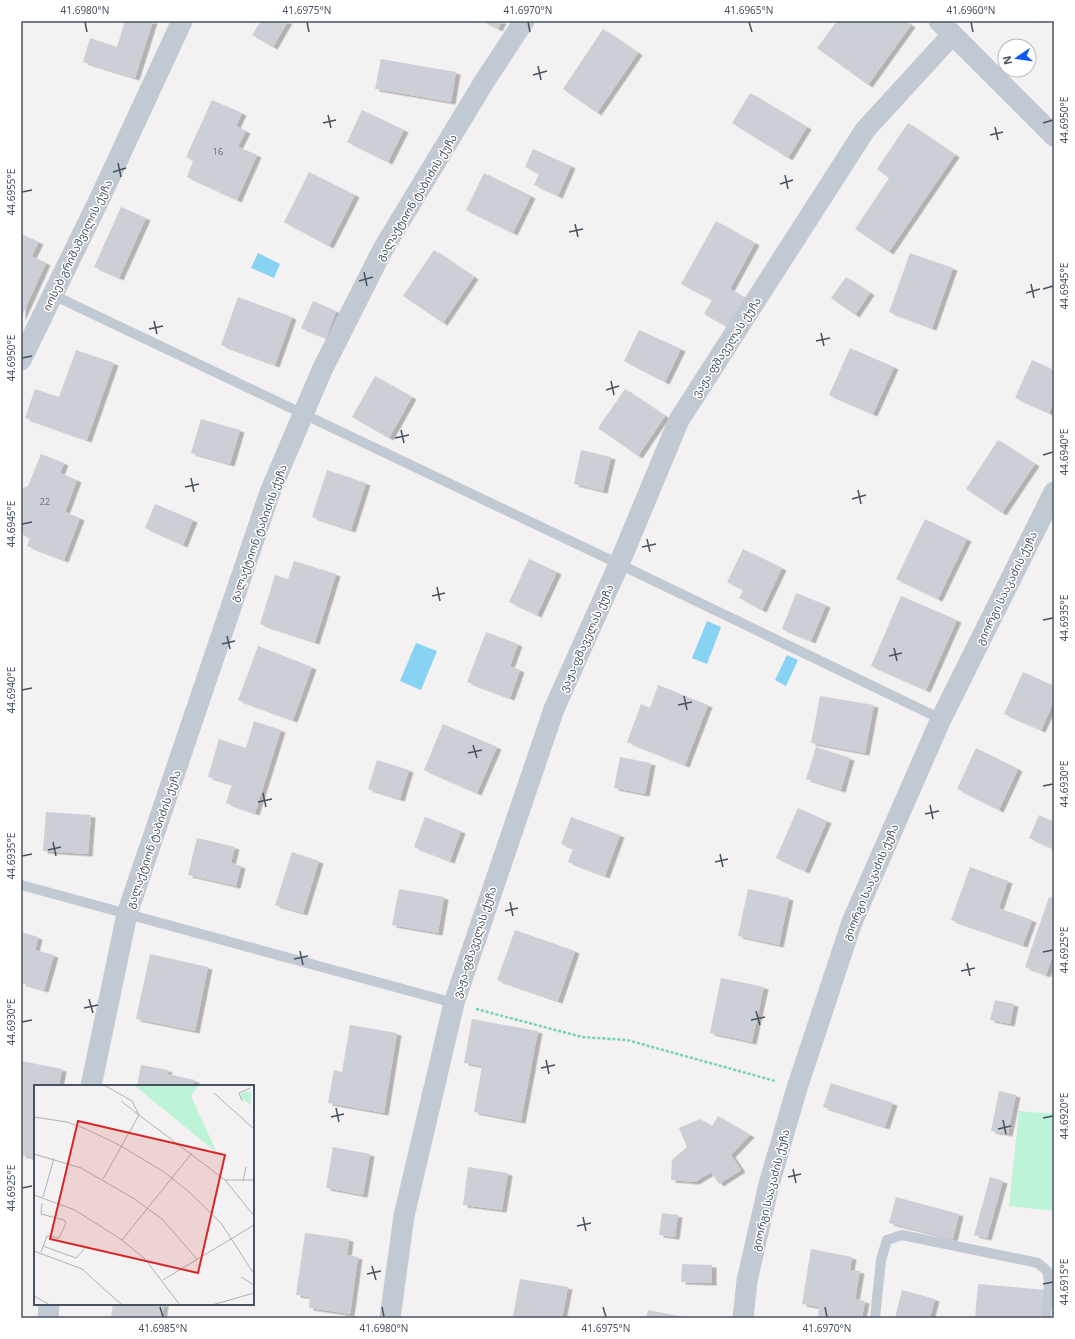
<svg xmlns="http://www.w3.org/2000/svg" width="1075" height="1339" font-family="'Noto Sans','Noto Sans Georgian',sans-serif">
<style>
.green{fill:#bdf3d7}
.water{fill:#88d2f3}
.building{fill:#cdcfd6;filter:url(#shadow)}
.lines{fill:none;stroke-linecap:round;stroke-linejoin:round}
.path{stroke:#73d4ad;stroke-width:2.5;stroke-dasharray:3 2;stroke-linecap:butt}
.lane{stroke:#c1cad3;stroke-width:10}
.street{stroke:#c1cad3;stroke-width:21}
.ticks{fill:none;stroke:#475260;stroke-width:1.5}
.labels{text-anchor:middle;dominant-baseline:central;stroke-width:3;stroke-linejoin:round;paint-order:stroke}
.number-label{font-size:9px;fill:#68717e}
.street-label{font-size:11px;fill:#475260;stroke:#fff}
.inset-road{fill:none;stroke:#aeb1b7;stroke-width:1}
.view{fill:#d62828;fill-opacity:0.15;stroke:#d62828;stroke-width:2}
.inset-edge{fill:none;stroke:#475260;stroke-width:2}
.neatline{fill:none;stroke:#475260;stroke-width:1.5}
.ticks-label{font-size:10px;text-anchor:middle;fill:#475260}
</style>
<defs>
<filter id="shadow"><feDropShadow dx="4.5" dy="2.5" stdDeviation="0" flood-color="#0004"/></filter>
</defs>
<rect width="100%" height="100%" fill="#f3f1f1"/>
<path class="green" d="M1019,1111L1054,1114V1211L1009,1206Z"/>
<path class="water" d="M258,253L280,264L274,278L251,268Z
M707,621L721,627L707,664L692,658Z
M416,643L437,651L421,690L400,681Z
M787,655L798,660L786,686L775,680Z"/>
<path class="building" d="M125,21H153L135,78L83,62L90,38L117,47Z
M261,21H288L273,47L252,35Z
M482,21H502L498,29Z
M837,21H905L911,25L868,85L817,48Z
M603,29L638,53L597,113L563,89Z
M381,59L456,72L451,102L375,89Z
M750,93L807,127L788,158L732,123Z
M212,100L242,113L236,126L246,131L238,147L257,155L237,200L187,177L193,161L186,157Z
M362,110L404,130L388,162L347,142Z
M908,123L955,155L889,252L855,229L889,178L877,169Z
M533,149L571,166L558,196L534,185L539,174L525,167Z
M309,172L355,195L329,246L284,222Z
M484,173L531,196L513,233L466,210Z
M121,207L146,218L119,278L94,267Z
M716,221L755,243L730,289L746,298L729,328L704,314L712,300L681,284Z
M21,234L39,242L32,256L46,263L21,318Z
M434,250L474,277L443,323L403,296Z
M910,253L953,268L932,328L889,312Z
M846,277L870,293L855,315L831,298Z
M238,297L292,317L275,365L221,345Z
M313,301L336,311L326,338L301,328Z
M639,330L681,349L665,382L624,361Z
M850,348L894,367L873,414L829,395Z
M76,350L114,363L87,440L25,418L35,389L59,397Z
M1032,360L1054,370V403L1049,413L1015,398Z
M375,376L412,397L389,438L352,417Z
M625,389L665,416L638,456L598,428Z
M201,419L240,430L230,464L191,453Z
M998,440L1035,464L1002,513L966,489Z
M581,450L611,457L603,491L574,484Z
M41,454L64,463L60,473L77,480L65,512L80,518L64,560L27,546L30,538L21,534V489L28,486Z
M327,470L366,483L351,530L312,517Z
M155,504L193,520L183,545L145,528Z
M925,519L967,539L938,599L896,579Z
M743,549L782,568L762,610L739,598L743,590L727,582Z
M529,559L557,572L537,615L509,602Z
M294,561L336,574L315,642L260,624L275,575L288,579Z
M796,593L826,605L811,641L782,629Z
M901,596L957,620L926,690L871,666Z
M486,632L518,644L510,666L520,670L510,698L467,682Z
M258,646L312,667L293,720L238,700Z
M1023,672L1054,686V701L1041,730L1004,714Z
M658,685L708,705L685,765L627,742L641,704L650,708Z
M820,696L874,705L865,753L811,743Z
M254,721L281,730L255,813L226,803L232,784L208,777L219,739L246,748Z
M443,724L497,747L477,793L424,770Z
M816,747L850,758L841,790L806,779Z
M976,748L1018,769L999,810L957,789Z
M620,757L651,763L645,794L614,788Z
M377,760L409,770L400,799L368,789Z
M798,808L827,821L805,871L776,858Z
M46,812L91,815L88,854L43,851Z
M1039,815L1054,822V849L1029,838Z
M425,817L461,831L450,861L414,847Z
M571,817L620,835L605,876L568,862L573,848L561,844Z
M197,838L235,847L231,863L241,866L236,886L188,875Z
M292,852L319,861L303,913L275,905Z
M970,867L1008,881L999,908L1032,920L1023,945L951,920Z
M399,889L444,897L438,933L392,925Z
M748,889L789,898L779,945L738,936Z
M1049,897L1054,898V952L1046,975L1025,967Z
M515,930L575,951L558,1001L497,980Z
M21,932L38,937L35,950L54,955L44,990L21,983Z
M150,954L208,967L195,1031L136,1019Z
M721,978L764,987L752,1042L710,1033Z
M995,1000L1014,1004L1010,1024L990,1020Z
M472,1019L538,1031L521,1121L474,1112L482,1066L464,1063Z
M350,1025L397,1033L384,1113L328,1103L334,1070L342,1072Z
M21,1061L62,1069L59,1086H35V1158L21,1155Z
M141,1065L168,1070L167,1074L195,1080L193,1086H137Z
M831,1083L893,1103L885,1127L823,1107Z
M999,1091L1016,1095L1008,1134L991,1131Z
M718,1116L750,1135L731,1155L741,1170L719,1184L711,1172L695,1182L671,1180L672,1160L687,1147L679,1128L700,1119L712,1126Z
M333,1147L370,1154L363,1195L326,1188Z
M468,1167L508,1173L502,1210L463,1205Z
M990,1177L1003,1181L987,1238L974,1235Z
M896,1197L959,1214L953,1239L889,1223Z
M662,1213L678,1215L675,1237L659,1235Z
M305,1233L349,1239L347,1255L358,1257L350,1314L309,1308L310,1297L296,1295Z
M811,1249L852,1257L850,1270L860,1271L855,1299L865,1301L862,1318H818L819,1307L802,1304Z
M682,1264L712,1265V1283L681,1282Z
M520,1279L568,1287L562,1318H524L513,1316Z
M978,1284L1046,1290L1043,1318H975Z
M902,1290L935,1299L930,1318H895Z
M113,1304H164L162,1318H123L111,1316Z
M648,1310L684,1317V1318H646Z"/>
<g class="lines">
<path class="path" d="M476,1009L582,1037L627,1040L775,1081"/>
<path class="lane" d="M53,295L619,564L941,719
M21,885L454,1003
M875,1318L881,1260L887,1240L902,1235L1038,1263L1047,1271L1049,1281L1046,1318"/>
<path class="street" d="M939,21L1054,136
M21,360L100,198L182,21
M91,1086L127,914L270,492L322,370L383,249L484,82L524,21
M48,1318L49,1304
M390,1318L404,1216L454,1003L554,709L619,564L679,420L865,130L952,35
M743,1318L747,1281L769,1184L797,1088L852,922L941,719L1054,492"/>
</g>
<path class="ticks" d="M85,22L87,32M307,22L309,32M528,22L530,32M749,22L752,32M971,22L973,32M538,66L541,80M533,75L547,71M328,115L331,128M323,123L336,120M1043,123L1053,120M995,127L998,140M990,135L1003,132M118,163L121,177M113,172L126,168M785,175L788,189M780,184L793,180M22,192L32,190M575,224L578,237M569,232L583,229M364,272L367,286M359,281L373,277M1031,284L1034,298M1043,289L1053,286M1026,293L1040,289M154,321L157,334M149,329L163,326M821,333L824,346M816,341L830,338M22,358L32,356M611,381L614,395M606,390L619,386M401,430L404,443M395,438L409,435M1043,455L1053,452M191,478L194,492M185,487L199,484M858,490L861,504M852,499L866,495M22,524L32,522M647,539L650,552M642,547L656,544M437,587L440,601M432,596L445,593M1043,620L1053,618M227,636L230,649M222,644L235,641M894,648L897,661M889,656L902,653M22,690L32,688M684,696L687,710M678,705L692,702M473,745L477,758M468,753L482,750M1043,786L1053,784M263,793L266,807M258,802L272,799M930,805L933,819M925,814L939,811M53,842L56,856M48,850L61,847M720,854L723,867M22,856L32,854M715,862L728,859M510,902L513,916M505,911L518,908M300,951L303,965M1043,952L1053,950M294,959L308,956M967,963L970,976M961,971L975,968M89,999L93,1013M84,1008L98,1005M756,1011L760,1025M751,1020L765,1017M22,1022L32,1020M546,1060L549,1074M541,1068L555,1065M336,1108L339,1122M331,1117L344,1114M1043,1118L1053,1116M1003,1120L1006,1134M998,1129L1011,1126M793,1169L796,1183M788,1177L801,1174M22,1188L32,1186M583,1217L586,1231M577,1226L591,1223M372,1266L376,1280M367,1274L381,1271M1043,1284L1053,1282M160,1307L163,1317M382,1307L384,1317M603,1307L606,1317M825,1307L827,1317"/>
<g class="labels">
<g class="number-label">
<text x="218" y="151">16</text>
<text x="45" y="501">22</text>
</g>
<g class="street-label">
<text transform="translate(416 197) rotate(-59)">გალაქტიონ ტაბიძის ქუჩა</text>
<text transform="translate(77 245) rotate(-64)">იოსებ გრიშაშვილის ქუჩა</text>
<text transform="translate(726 347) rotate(-57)">ვაჟა-ფშაველას ქუჩა</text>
<text transform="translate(258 533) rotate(-70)">გალაქტიონ ტაბიძის ქუჩა</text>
<text transform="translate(1006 588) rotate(-64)">გიორგი სააკაძის ქუჩა</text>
<text transform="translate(586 638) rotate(-66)">ვაჟა-ფშაველას ქუჩა</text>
<text transform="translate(153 839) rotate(-71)">გალაქტიონ ტაბიძის ქუჩა</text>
<text transform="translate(870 882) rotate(-67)">გიორგი სააკაძის ქუჩა</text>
<text transform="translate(474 942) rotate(-72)">ვაჟა-ფშაველას ქუჩა</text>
<text transform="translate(770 1190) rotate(-76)">გიორგი სააკაძის ქუჩა</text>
</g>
</g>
<g transform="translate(34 1085)">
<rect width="220" height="220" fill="#f3f1f1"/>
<path d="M100,0H164L157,11L183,68ZM212,6L217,8V20L207,13V8Z" fill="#bdf3d7"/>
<path class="inset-road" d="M70,0L98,16L105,30L191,95H220M180,8L220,44M208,16L205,8L216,3M0,32L33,37L52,44L87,61L130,87L154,106L187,138L220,189M0,69L47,83L99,113L128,134L163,174M69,94L105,30L87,16M191,95L220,131M209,96L212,82M0,110L41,125L88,155L111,174L146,220M9,112L20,73M88,155L158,68M9,161L42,173L53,161M0,166L48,184L88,220M7,167L13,151L25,153L32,138L30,135L7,129L8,118M207,192L220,200M129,195L220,140M0,211L16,220M178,220L220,208"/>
<path class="view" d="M44,36L191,70L164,188L16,154Z"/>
<rect width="220" height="220" class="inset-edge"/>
</g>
<rect width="1075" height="1339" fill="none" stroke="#ffffff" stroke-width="44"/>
<g transform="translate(1017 58) rotate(257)"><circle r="19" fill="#ffffff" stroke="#b5babf"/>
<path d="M0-3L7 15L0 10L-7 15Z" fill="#0c5af2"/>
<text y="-6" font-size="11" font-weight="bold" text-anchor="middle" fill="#475260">N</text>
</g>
<rect x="22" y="22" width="1031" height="1295" class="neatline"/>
<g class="ticks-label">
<text x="85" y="14">41.6980°N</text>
<text x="307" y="14">41.6975°N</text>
<text x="528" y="14">41.6970°N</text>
<text x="749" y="14">41.6965°N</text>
<text x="971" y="14">41.6960°N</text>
<text transform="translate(1064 120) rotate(-90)" y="4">44.6950°E</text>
<text transform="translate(11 192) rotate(-90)" y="4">44.6955°E</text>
<text transform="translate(1064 286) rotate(-90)" y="4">44.6945°E</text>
<text transform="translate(11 358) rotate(-90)" y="4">44.6950°E</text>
<text transform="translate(1064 452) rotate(-90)" y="4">44.6940°E</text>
<text transform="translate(11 524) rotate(-90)" y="4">44.6945°E</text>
<text transform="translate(1064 618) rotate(-90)" y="4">44.6935°E</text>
<text transform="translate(11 690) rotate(-90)" y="4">44.6940°E</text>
<text transform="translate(1064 784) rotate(-90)" y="4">44.6930°E</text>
<text transform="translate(11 856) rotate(-90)" y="4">44.6935°E</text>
<text transform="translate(1064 950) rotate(-90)" y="4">44.6925°E</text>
<text transform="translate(11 1022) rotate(-90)" y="4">44.6930°E</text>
<text transform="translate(1064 1116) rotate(-90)" y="4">44.6920°E</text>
<text transform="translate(11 1188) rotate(-90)" y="4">44.6925°E</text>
<text transform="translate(1064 1282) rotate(-90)" y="4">44.6915°E</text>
<text x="163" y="1332">41.6985°N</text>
<text x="384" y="1332">41.6980°N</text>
<text x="606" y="1332">41.6975°N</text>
<text x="827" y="1332">41.6970°N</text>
</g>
</svg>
